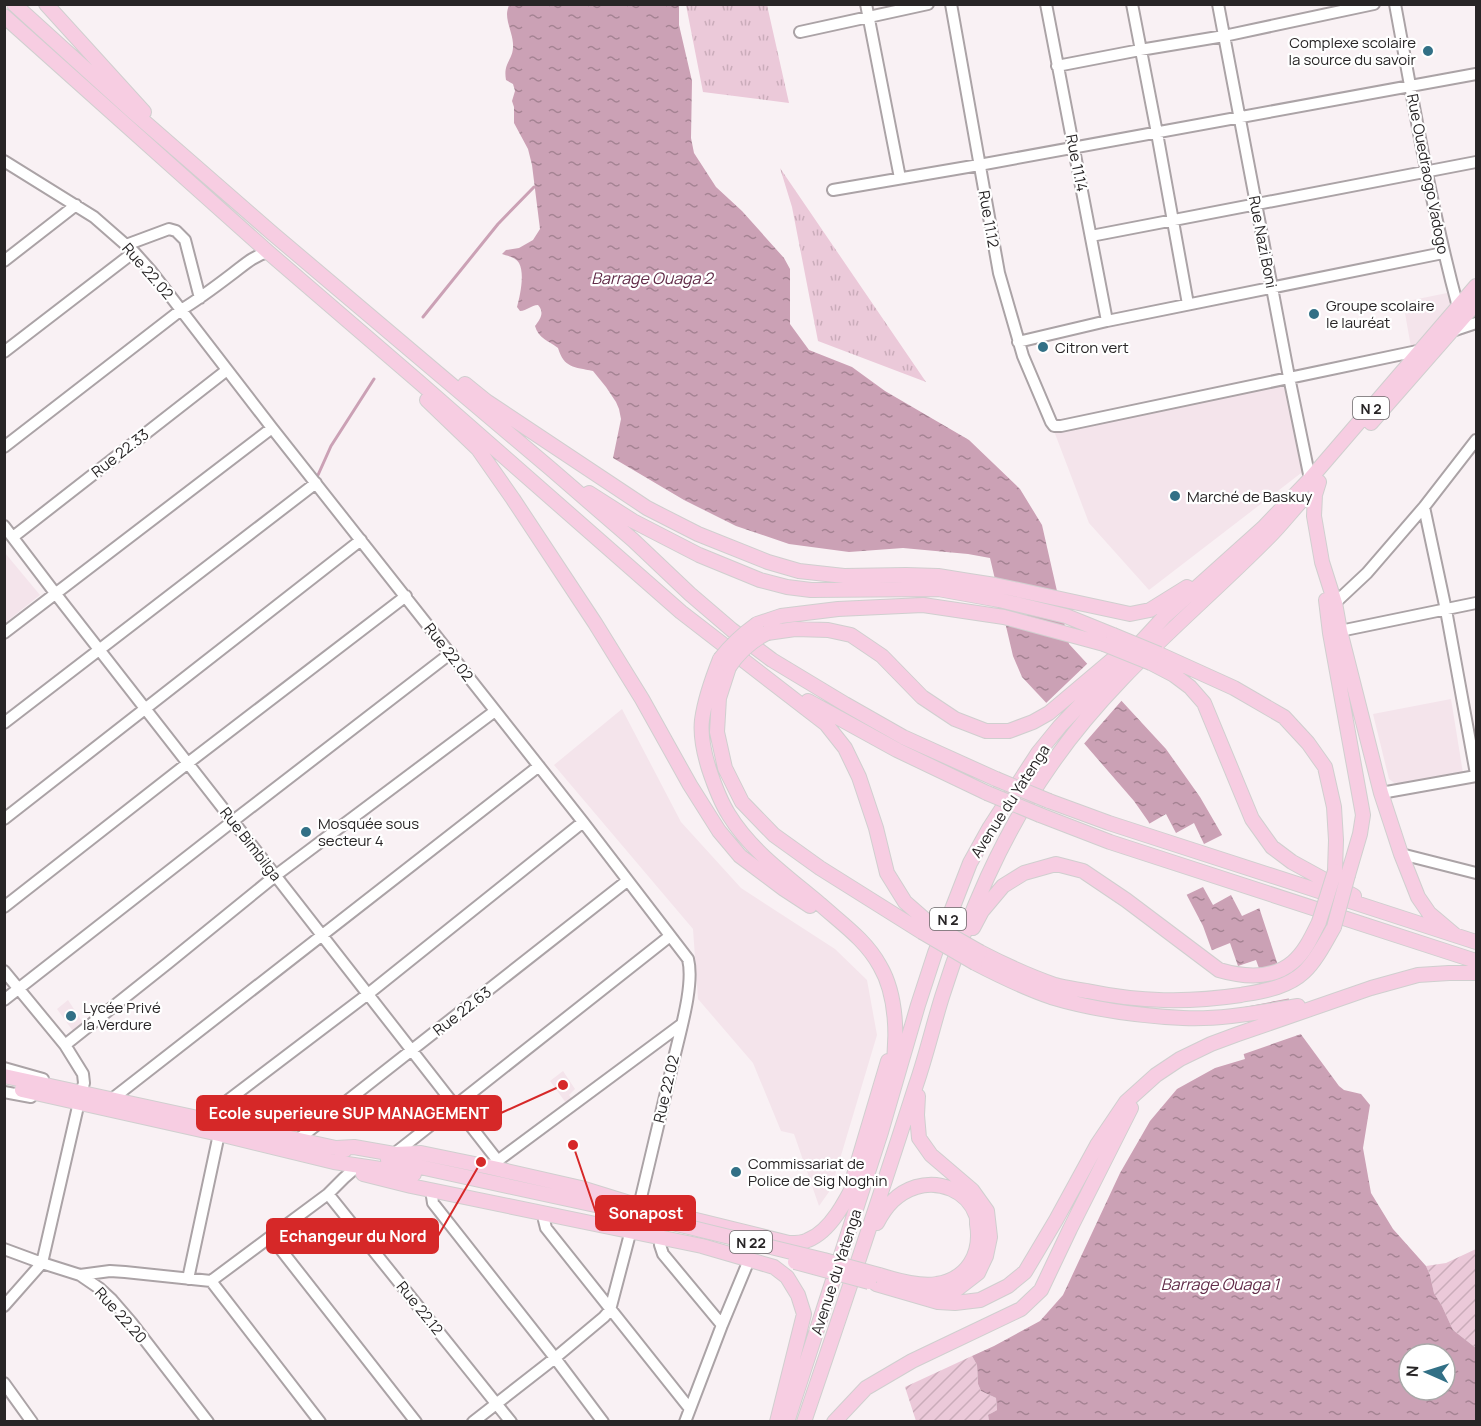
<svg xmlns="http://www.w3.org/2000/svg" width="1481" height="1426" font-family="Manrope,sans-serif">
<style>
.built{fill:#f4e4eb}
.park{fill:url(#park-tufts)}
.garden{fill:url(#garden-furrows)}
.water{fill:url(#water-ripples);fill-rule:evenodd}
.pier{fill:#f9f1f4}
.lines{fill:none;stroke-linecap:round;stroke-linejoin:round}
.stream{stroke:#cba1b5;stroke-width:3}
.minor-casing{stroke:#aba3a6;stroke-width:14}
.major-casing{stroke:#d0cfcf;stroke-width:16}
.minor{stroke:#fff;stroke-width:10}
.major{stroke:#f7cde2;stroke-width:14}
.major-bridge-casing{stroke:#d0cfcf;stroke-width:16;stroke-linecap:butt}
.major-bridge{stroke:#f7cde2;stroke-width:14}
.poi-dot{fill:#327086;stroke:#fff;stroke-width:2}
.labels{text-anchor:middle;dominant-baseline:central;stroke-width:4.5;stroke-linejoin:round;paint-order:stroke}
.shield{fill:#fff;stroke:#686667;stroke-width:1.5}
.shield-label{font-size:14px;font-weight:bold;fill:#282526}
.poi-label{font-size:15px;fill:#282526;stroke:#fff;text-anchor:start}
.street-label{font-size:15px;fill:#282526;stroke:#fff}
.water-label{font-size:16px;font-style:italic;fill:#612b48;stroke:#fff}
.leader{fill:none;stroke:#d62828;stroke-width:2}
.callout-dot{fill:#d62828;stroke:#fff;stroke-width:2}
.callout{fill:#d62828;stroke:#d62828;stroke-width:2}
.callout-label{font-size:16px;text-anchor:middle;font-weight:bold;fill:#fff}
</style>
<defs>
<pattern id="park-tufts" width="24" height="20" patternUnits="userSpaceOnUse" patternTransform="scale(1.5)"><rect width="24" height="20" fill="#ebc9d9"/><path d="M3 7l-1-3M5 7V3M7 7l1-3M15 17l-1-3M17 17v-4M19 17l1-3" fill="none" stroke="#caacba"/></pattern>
<pattern id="garden-furrows" width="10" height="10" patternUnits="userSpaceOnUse" patternTransform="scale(1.5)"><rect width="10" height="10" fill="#ebc9d9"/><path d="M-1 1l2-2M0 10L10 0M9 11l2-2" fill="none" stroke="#caacba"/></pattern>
<pattern id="water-ripples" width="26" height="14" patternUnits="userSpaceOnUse" patternTransform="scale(1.5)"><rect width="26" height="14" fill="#cba1b5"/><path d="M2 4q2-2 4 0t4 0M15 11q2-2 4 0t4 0" fill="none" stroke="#a58393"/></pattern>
</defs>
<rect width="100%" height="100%" fill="#f9f1f4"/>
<path class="built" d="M1447,293L1451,304L1418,344L1411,347L1403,302Z
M1288,383L1305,470L1149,590L1089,523L1054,431Z
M5,553L40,595L5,623H4Z
M1451,699L1463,773L1397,785L1389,779L1373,714Z
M622,709L681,822L741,888L835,949L867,980L877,1035L831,1189L819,1206L794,1134L781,1131L753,1063L698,999L693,929L554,765Z
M68,1000L83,1023L73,1031L57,1009Z
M563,1071L575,1089L569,1095L571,1098L566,1103L550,1081Z"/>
<path class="park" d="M686,5H767L789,103L703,92Z
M780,168L926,382L818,341L792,207Z"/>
<path class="garden" d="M1476,1249V1348L1453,1330L1442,1306L1434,1293L1430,1275L1426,1266L1446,1263Z
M972,1356L977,1365L978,1384L981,1391L996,1398L997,1410L988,1415L989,1421H916L905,1387Z"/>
<path class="water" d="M509,5H679V25L692,81L691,138L694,153L716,187L742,211L784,258L790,269V324L809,350L852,367L885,391L969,440L1020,489L1042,525L1069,644L1166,749L1200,797L1225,840L1257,901L1300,1033L1339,1086L1344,1090L1361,1094L1370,1105L1363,1148L1371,1193L1393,1229L1426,1266L1430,1275L1434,1293L1442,1306L1453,1330L1476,1348V1421H989L988,1415L997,1410L996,1398L981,1391L978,1384L977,1365L972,1356L994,1346L1040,1321L1063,1295L1120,1173L1150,1121L1177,1089L1215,1068L1245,1059L1224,984L1203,926L1148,821L1134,801L1082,741L1022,677L1013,656L990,558L968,554L903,548L849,552L789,544L736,526L684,500L613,458L621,419L619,409L616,402L606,387L593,371C574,367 564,368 558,348C549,341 538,338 535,326C540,319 545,313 538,305C531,305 527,311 520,311L517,307C520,296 525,274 519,263C516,257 507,256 502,254L506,250L519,248L533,240L540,229L532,165L528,149L514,123V107L512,101L515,91L513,84L506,80C503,63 512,61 513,48C514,36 507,25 507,14C507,11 508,8 509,5ZM1409,1354H1445V1390H1409Z"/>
<path class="pier" d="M1089,662L1123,699L1082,746L1044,705Z
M1166,814L1176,833L1194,823L1204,844L1224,834L1262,907L1242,916L1231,895L1213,905L1203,887L1184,896L1147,825Z
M1230,943L1238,966L1256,960L1260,971L1281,965L1291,998L1229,1010L1210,951Z
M1293,1004L1304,1033L1241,1055L1231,1019Z"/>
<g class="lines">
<path class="stream" d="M423,317L498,224L534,187
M318,475L331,446L374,379"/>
<defs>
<path id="minor" d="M866,4L900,178
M951,4L999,273L1023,356L1051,422L1054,426H1061L1422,350
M1046,4L1107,321
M1132,4L1157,133L1188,304
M1218,4L1289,377L1310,479
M1395,4C1414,106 1431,207 1458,307
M800,32L928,4
M1057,66L1140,50L1224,36L1374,4
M4,161L94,217L134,252L151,271L272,428L583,822L688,959C695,986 678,1038 672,1067C661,1113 650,1159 639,1206L631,1230L610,1310L604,1317L555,1358L473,1422
M833,190L979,165L1476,74
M1091,236L1476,162
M126,245L169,229L176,231L185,240L200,298
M4,261L76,205
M1452,331L1476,323
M1018,342L1107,321L1443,253
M4,352L134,252
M4,447L181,310C199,299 215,287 232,274C244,265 253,256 268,252
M1424,507L1446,610L1476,774
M4,526L55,593L498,1161
M13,537L227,370
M1335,603L1367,573L1424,507L1476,440
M1340,631L1476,603
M4,633L272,428
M4,723L316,483
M1381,793L1476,776
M4,819L361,540
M1401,854L1476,873
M4,907L188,763L406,596
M4,971L65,1045L83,1074L84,1083L81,1093L75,1091
M4,1000L233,821L451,653
M65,1045L168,963L275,876L495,711
M4,1068L43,1079
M4,1092L31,1097
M112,1099L539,766
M202,1120L368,994L583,822
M296,1141L627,881
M394,1154L670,936
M492,1165L682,1024
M431,1190L433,1203L555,1358L603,1422
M328,1194L511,1422
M545,1213L544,1220L546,1228L690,1409
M271,1237L416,1422
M662,1238L660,1245L663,1254L722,1325
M4,1249L42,1263L80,1275L99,1288L112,1300L131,1322L208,1422
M80,1275L110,1271L125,1272L211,1281L328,1194L344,1178L352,1171
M188,1279L219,1134
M211,1281L320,1422
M4,1306L42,1263L79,1102H74
M4,1383L32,1422
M685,1422L722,1325L749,1260"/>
<path id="major" d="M14,4L132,111L272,233L551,469L633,540L690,594L732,630L772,660L845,704L903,737L996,779
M46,4L144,112
M4,16L268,252L419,382L681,612L826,724L845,748L859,777L876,828L887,873L905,902L929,923
M465,384L486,401L647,508L698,534L768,562L799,571L844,576L906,575L938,576L969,581L995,585L1130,614L1150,610L1187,587
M427,400L478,449L513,499L595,623L642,699L690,785L719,831L740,856L784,889L810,906
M1371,423L1476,303
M1319,482L1315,495L1314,516L1322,562L1335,603L1340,631L1381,793L1401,854L1418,897L1429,913L1455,935
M589,493L633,521L699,555L760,580L787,587L811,590L938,589L999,600L1066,616L1113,635
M1326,600L1330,633L1363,815L1360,834L1348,875
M757,624L781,616L838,609L923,605L1004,617L1104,644
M767,633L795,629L828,630L851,635L882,656L922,697L955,719L986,731H1009L1033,722L1049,713L1126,648
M1159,654L1234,688L1284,717L1308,743L1325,767L1334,807L1336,840L1335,871
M720,659C712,679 705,698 702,720C700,737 704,753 709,769C714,784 720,801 729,815C751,851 788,877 820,904C841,923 866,940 880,966C897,995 898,1039 892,1073
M1151,663L1174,675L1190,687L1204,703L1252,819L1272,847L1292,862L1354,896
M729,667L719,698L717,732L725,768L742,802L774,835L820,868L922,932
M808,701L897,750L987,793
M1049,801L1109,823L1476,942
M1040,815L1110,842L1476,961
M973,928L982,911L1003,886L1024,873L1056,864L1083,871L1126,900L1219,970C1243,977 1272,980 1293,962C1305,952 1312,936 1319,922
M980,952C1005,965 1029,976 1055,985C1065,988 1076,989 1087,991C1140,1002 1187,1003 1241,995C1263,991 1287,988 1304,972C1316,961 1326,941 1334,927
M975,963C1000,976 1025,988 1051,997C1091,1009 1141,1016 1183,1018C1221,1020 1260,1012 1298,1006
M4,1076L345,1150
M22,1090L219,1134L334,1162L414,1174
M918,1096L917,1115L919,1138L931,1155L972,1190L987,1211L990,1237L986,1256L978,1273L956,1290L937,1294H929
M336,1148L354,1147L394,1154L421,1153L489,1167L581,1188L639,1206L789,1243C795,1243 803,1243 808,1240C834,1230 851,1190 863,1167
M388,1160L623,1211
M363,1174L411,1186L702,1246L774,1267L787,1277L798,1295L804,1314L777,1422
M854,1175L888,1061
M877,1223C886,1206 897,1193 916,1187C939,1180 967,1190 976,1215C977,1217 977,1221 977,1224C982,1253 968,1279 937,1284C921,1287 895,1280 879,1275
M876,1284L938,1302L955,1303L980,1300L1008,1286L1025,1272L1056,1220L1097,1145L1126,1102L1156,1075L1180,1059L1211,1044L1238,1034L1371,988L1418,975L1449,973H1476
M787,1422L881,1132L918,1005L935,953L970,863L990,827L1038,753L1060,726L1081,704L1106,680L1165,616L1263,528L1310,479L1476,286
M804,1422C842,1310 880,1197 916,1085C926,1056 933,1026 942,997C968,915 1001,836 1051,765C1111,677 1196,611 1270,536C1281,525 1291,512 1302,500
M834,1422L866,1388L912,1361L1021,1309L1041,1290L1070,1229L1131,1108"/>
</defs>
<use href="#minor" class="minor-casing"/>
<use href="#major" class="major-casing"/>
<use href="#minor" class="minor"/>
<use href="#major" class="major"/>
<defs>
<path id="major-bridge" d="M1113,635L1159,654
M1104,644L1151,663
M720,659C731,645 743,634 757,624
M729,667C739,652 751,641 767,633
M996,779L1049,801
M987,793L1040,815
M1319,922L1335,871
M929,923L980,952
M1334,927L1348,875
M922,932L975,963
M623,1211L824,1260L879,1275
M795,1262L869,1282"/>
</defs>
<use href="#major-bridge" class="major-bridge-casing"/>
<use href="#major-bridge" class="major-bridge"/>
</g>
<g class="poi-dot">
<circle cx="1428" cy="51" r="6"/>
<circle cx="1314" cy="314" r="6"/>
<circle cx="1043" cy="347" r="6"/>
<circle cx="1175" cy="496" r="6"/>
<circle cx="306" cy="832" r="6"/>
<circle cx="71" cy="1016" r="6"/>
<circle cx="736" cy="1172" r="6"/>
</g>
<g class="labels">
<g class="shield">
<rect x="1353" y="397" width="36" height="22" rx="4.5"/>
<rect x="930" y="908" width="36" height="22" rx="4.5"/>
<rect x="730" y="1231" width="42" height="22" rx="4.5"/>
</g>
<g class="shield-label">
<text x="1371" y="408">N 2</text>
<text x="948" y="919">N 2</text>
<text x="751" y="1242">N 22</text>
</g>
<g class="poi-label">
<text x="1416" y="42" text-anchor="end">Complexe scolaire<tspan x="1416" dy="17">la source du savoir</tspan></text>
<text x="1326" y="305">Groupe scolaire<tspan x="1326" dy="17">le lauréat</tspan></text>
<text x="1055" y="347">Citron vert</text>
<text x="1187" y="496">Marché de Baskuy</text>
<text x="318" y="823">Mosquée sous<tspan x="318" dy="17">secteur 4</tspan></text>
<text x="83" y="1007">Lycée Privé<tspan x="83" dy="17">la Verdure</tspan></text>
<text x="748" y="1163">Commissariat de<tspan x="748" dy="17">Police de Sig Noghin</tspan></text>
</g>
<g class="street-label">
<text transform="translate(1077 163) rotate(79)">Rue 11.14</text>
<text transform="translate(1428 174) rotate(79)">Rue Ouedraogo Vadogo</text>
<text transform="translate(989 219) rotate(80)">Rue 11.12</text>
<text transform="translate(1263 242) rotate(79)">Rue Nazi Boni</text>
<text transform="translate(148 271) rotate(49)">Rue 22.02</text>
<text transform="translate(120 453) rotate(-38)">Rue 22.33</text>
<text transform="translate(449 652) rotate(52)">Rue 22.02</text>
<text transform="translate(1010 801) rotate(-57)">Avenue du Yatenga</text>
<text transform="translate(251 844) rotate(52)">Rue Bimbilga</text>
<text transform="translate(462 1011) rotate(-38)">Rue 22.63</text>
<text transform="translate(666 1089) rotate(-77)">Rue 22.02</text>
<text transform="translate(836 1272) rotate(-72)">Avenue du Yatenga</text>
<text transform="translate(420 1308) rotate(51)">Rue 22.12</text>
<text transform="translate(121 1315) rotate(48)">Rue 22.20</text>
</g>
<g class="water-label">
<text x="652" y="278">Barrage Ouaga 2</text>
<text x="1220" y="1284">Barrage Ouaga 1</text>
</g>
</g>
<path class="leader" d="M563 1085L501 1113M573 1145L596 1213M481 1162L438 1236"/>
<g class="callout-dot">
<circle cx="563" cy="1085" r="6"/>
<circle cx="573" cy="1145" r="6"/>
<circle cx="481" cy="1162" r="6"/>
</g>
<g class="callout">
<rect x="197" y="1096" width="304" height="34" rx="6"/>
<rect x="596" y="1196" width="99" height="34" rx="6"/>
<rect x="267" y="1219" width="171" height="34" rx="6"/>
</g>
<g class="callout-label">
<text x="349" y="1119">Ecole superieure SUP MANAGEMENT</text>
<text x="646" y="1219">Sonapost</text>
<text x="353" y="1242">Echangeur du Nord</text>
</g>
<rect width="1481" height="1426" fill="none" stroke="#282526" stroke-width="12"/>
<g transform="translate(1427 1372) rotate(273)"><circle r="28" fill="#ffffff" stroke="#a9a8a8" stroke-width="1.5"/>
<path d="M0-4.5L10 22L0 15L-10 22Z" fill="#327086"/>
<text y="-9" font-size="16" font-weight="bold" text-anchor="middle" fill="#282526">N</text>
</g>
</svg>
